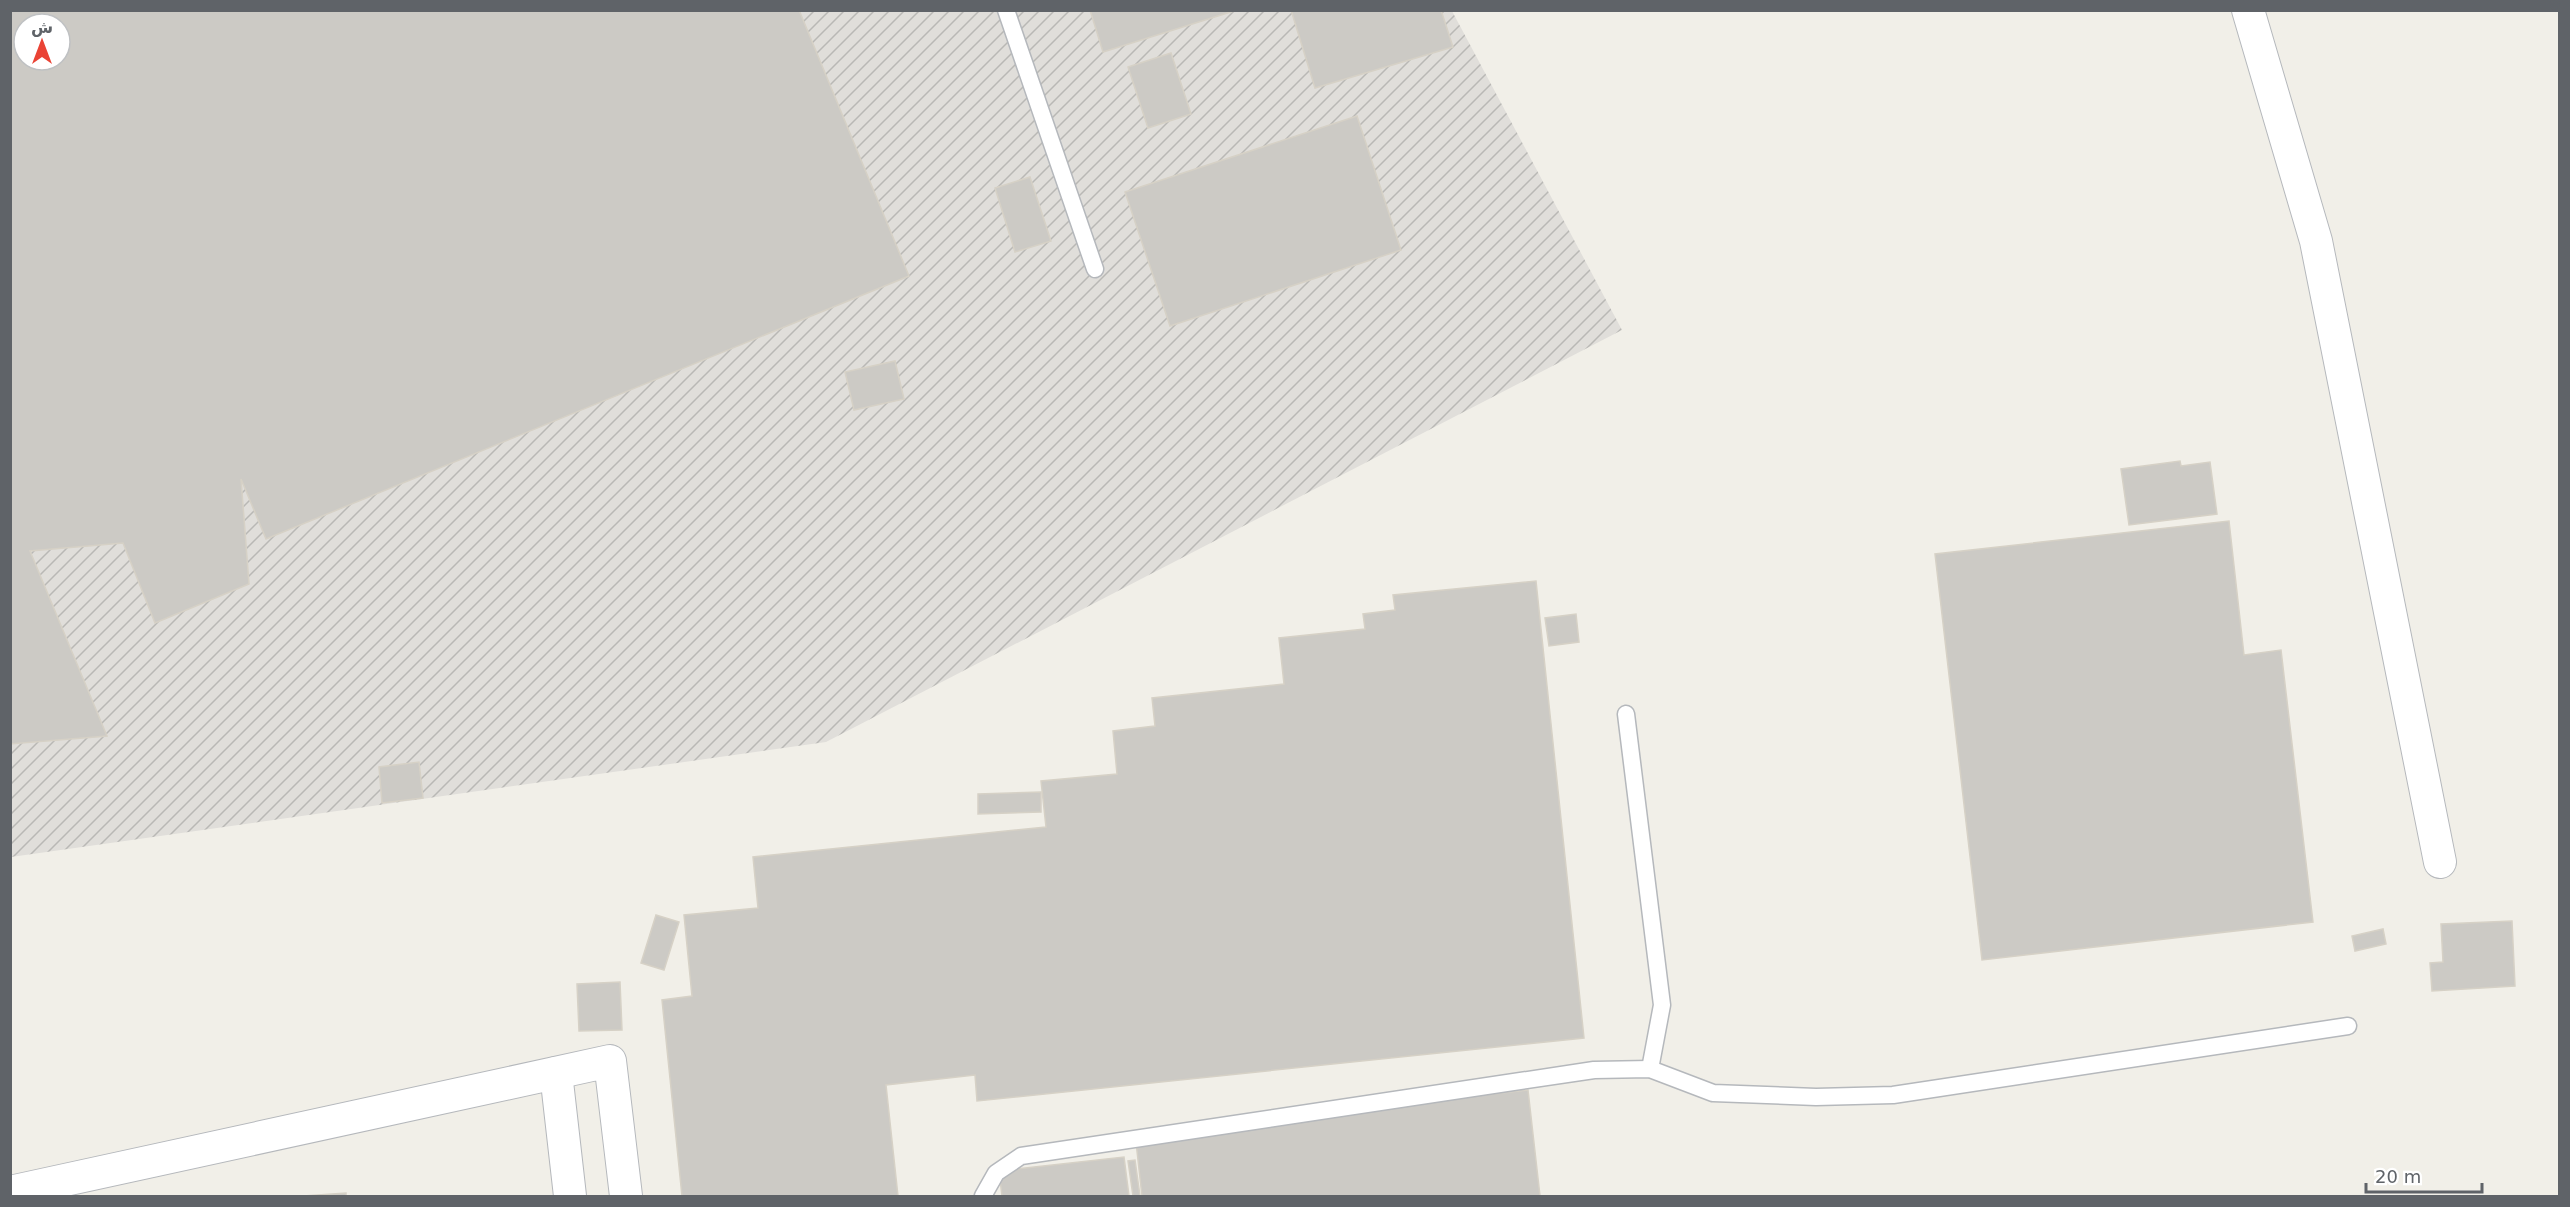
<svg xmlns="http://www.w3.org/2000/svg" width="2570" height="1207" font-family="'DejaVu Sans','Noto Naskh Arabic',sans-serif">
	<defs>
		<pattern id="industrial-furrows" width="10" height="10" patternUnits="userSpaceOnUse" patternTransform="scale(1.5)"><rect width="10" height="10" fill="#e0deda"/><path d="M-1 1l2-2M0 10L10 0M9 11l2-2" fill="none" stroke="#b9b8b5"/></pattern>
	</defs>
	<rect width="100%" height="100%" fill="#f1efe8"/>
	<path fill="url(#industrial-furrows)" fill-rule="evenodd" d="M10,11h1442l170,319 -796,412 -815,115zM24,24h36v36h-36z"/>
	<g fill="#cccac5" stroke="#d6d1c6" stroke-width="1.5" fill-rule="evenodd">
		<path d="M10,10h789l110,266 -643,263 -25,-60 8,105 -94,39 -32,-80 -93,8 77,185 -97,8zM24,24h36v36h-36z"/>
		<polygon points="1090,10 1237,10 1103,52"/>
		<polygon points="1291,10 1441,10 1453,47 1315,88"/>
		<polygon points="1171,53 1191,114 1148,128 1128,67"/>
		<polygon points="1357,116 1401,250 1170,326 1125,192"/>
		<polygon points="1030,177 1051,241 1015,252 995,188"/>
		<polygon points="895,361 904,399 854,410 845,372"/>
		<polygon points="2180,461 2181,466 2210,462 2217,514 2129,525 2121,469"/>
		<polygon points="2229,521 2244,655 2281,650 2313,922 1982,960 1935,554"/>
		<polygon points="1536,581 1584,1038 977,1101 975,1075 886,1085 898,1196 682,1196 662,1000 692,996 684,915 758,908 753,857 1046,827 1041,781 1117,774 1113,731 1155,726 1152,698 1284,684 1279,638 1365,629 1363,614 1395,610 1393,595"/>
		<polygon points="1576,614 1579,642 1549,646 1545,618"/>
		<polygon points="419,762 423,798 382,803 379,767"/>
		<polygon points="1041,792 1041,812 978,814 978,794"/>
		<polygon points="656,915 679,922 664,970 641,963"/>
		<polygon points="2512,921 2515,986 2432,991 2430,963 2443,962 2441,924"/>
		<polygon points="2383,929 2386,944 2355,951 2352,936"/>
		<polygon points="620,982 622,1030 579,1031 577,984"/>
		<polygon points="1528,1090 1540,1196 1142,1196 1135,1133"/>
		<polygon points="1124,1157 1129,1196 1002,1196 999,1171"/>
		<polygon points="1135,1160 1140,1196 1133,1196 1128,1161"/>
		<polygon points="346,1193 346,1196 303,1196"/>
	</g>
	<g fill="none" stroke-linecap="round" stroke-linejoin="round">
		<defs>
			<g id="service">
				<polyline points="1006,10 1095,269"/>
				<polyline points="1626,714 1662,1005 1650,1069"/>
				<polyline points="983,1196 996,1173 1021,1156 1594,1070 1650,1069 1713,1093 1816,1097 1893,1095 2348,1026"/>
			</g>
			<g id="minor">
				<polyline points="2248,10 2316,241 2440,862"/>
				<polyline points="556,1073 570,1196"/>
				<polyline points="10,1192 610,1061 626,1196"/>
			</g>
		</defs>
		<use href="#service" stroke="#b5b8bc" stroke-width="19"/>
		<use href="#minor" stroke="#b5b8bc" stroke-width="34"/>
		<use href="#service" stroke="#fff" stroke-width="16"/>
		<use href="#minor" stroke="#fff" stroke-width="32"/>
	</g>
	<rect width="2570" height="1207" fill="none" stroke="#5f6368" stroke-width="24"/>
	<g transform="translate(42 42)"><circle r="28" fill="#ffffff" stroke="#bfc1c3" stroke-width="1.5"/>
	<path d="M0-4.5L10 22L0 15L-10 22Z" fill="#ea4335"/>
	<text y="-9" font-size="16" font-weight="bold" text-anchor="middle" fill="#5f6368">ش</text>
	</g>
	<path d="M2366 1183v9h116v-9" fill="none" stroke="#5f6368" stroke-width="3"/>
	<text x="2375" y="1183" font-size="18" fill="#5f6368" stroke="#ffffff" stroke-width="4.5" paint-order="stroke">20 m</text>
</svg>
